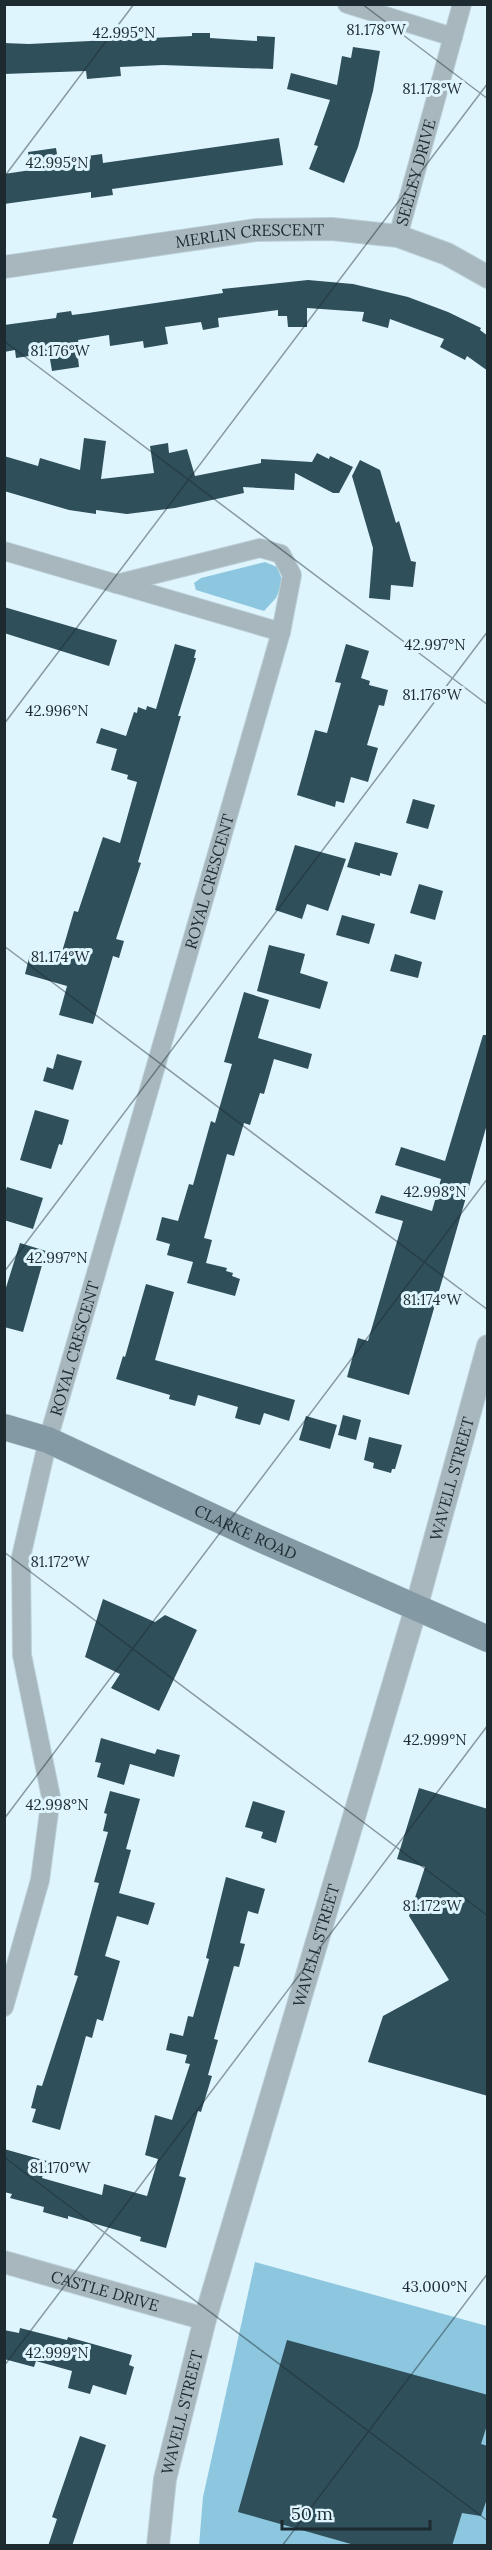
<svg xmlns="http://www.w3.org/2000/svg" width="492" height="2550" font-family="Lora,serif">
	<rect width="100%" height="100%" fill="#dff5fe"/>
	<g fill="#8cc7df">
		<polygon points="265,562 277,567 283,582 276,598 264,611 196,590 194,583 201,578"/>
		<polygon points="255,2262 487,2326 487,2545 199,2546 203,2497"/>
	</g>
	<g fill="#2f4f5b">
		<polygon points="192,33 210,33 210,38 257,41 257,36 275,37 273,69 163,65 120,67 121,76 87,79 86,71 4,74 4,43 29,44 192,36"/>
		<polygon points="353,47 380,51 373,91 358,147 344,183 309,169 318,146 314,145 330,100 287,89 291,73 337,85 342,56 351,58"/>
		<polygon points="279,138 283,165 112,189 113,195 91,198 91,192 4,204 4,174 31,170 28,152 56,148 58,160 102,154 103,163"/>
		<polygon points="308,280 353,284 408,297 448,312 481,328 480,330 488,336 488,371 467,356 465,360 440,347 444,339 390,319 388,328 362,321 364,312 307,308 307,327 288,327 287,316 278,316 278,310 218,318 219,327 203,330 201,322 165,327 168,344 144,348 143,341 110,346 109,335 78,340 81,357 78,358 79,367 52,371 49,353 16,358 15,350 4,352 4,325 56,318 57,313 71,311 72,315 88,313 223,293 222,289"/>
		<polygon points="84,438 106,441 101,479 154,473 150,446 168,443 169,453 187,449 195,476 261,463 261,459 312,462 317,453 329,459 330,456 353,467 339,493 333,493 295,473 294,490 243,487 244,493 175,508 127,514 96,510 96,514 69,510 4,491 4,456 38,466 40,458 80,470"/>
		<polygon points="360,460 380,470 396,523 399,521 411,561 416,562 413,587 391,585 390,600 369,598 373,548 352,476"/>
		<polygon points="4,607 117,640 109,666 4,633"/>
		<polygon points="175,644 196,650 194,658 196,658 178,716 181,716 138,862 141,863 116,939 124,941 119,958 113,956 93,1024 59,1015 67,986 25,974 30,954 59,962 74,911 78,912 103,837 120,843 137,782 127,779 128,775 111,770 117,749 96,743 101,728 126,736 134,712 137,713 138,707 146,710 147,706 156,709"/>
		<polygon points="346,644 369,651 361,678 370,681 369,685 388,690 384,706 379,705 367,745 378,748 368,782 351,777 344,803 336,801 335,807 297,795 315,730 327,733 341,683 335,682"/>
		<polygon points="413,799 435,805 428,829 406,823"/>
		<polygon points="355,842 398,853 391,876 380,873 380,876 347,867"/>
		<polygon points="295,845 346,859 328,911 307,904 302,919 275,910"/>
		<polygon points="419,884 443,891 435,920 410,913"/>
		<polygon points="342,915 375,924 369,944 336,935"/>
		<polygon points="269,945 305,954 300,973 328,982 320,1009 257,991"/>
		<polygon points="395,954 422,962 418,978 390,971"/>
		<polygon points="244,992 269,1000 258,1038 312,1054 308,1069 274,1059 264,1094 260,1093 250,1125 244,1123 234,1156 227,1154 204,1238 212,1240 206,1263 227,1268 226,1271 233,1273 232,1276 240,1279 235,1296 187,1283 193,1262 167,1255 170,1244 156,1240 162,1217 178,1221 189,1184 193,1185 211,1121 215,1123 232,1064 224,1062"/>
		<polygon points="483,1035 488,1035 488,1121 409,1395 347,1377 358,1338 368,1341 403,1221 375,1213 381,1195 432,1211 441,1179 395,1165 401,1147 445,1161"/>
		<polygon points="57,1054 82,1061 73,1090 43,1081 47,1067 53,1069"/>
		<polygon points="35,1110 69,1120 62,1145 59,1144 51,1169 20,1160"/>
		<polygon points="7,1187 43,1198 33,1229 4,1220 4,1196"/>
		<polygon points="20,1243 46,1251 23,1332 4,1327 4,1294"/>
		<polygon points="146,1284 174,1292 155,1360 295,1400 289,1421 264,1413 260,1425 235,1418 238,1407 198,1395 195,1406 169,1399 170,1395 116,1379 123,1356 125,1357"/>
		<polygon points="343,1415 361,1420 356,1440 338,1435"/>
		<polygon points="306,1416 337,1425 330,1449 299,1440"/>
		<polygon points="369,1437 402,1445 395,1469 392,1469 391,1473 373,1468 374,1463 364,1460"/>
		<polygon points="103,1599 155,1622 165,1615 197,1630 159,1711 111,1688 120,1674 85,1657"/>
		<polygon points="101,1738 155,1754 157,1749 180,1755 174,1777 130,1764 124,1785 97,1777 101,1763 95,1762"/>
		<polygon points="419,1788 488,1809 488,2096 368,2062 383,2016 449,1980 409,1916 425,1867 397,1859"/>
		<polygon points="110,1791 140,1799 126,1849 131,1850 119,1893 155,1903 148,1925 117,1916 105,1956 120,1961 103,2021 97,2019 92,2038 86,2036 60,2130 32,2122 36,2109 31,2108 37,2085 42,2086 78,1976 74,1975 99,1883 94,1882 108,1832 103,1831 107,1814 104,1813"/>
		<polygon points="253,1801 285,1811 276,1843 261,1838 263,1832 245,1827"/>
		<polygon points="226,1877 265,1889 258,1914 248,1911 240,1943 245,1944 239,1967 234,1966 214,2039 218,2040 208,2075 212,2076 201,2112 198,2111 179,2176 186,2178 166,2248 140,2241 141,2237 68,2216 68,2219 43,2212 44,2207 10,2198 12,2194 4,2192 4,2149 47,2161 42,2178 102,2195 104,2184 147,2196 158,2159 145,2155 155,2115 172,2120 190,2064 185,2063 187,2055 166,2050 170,2033 183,2036 188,2016 193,2017 209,1959 206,1958"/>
		<polygon points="20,2328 67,2340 68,2337 132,2355 129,2365 134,2367 126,2395 93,2385 90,2394 68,2388 72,2371 36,2361 34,2367 4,2359 4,2330 19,2333"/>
		<polygon points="287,2340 488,2395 488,2422 481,2444 488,2446 488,2496 481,2516 462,2513 452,2546 358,2546 238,2512"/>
		<polygon points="80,2436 106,2445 72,2546 48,2546 57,2519 52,2517"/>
	</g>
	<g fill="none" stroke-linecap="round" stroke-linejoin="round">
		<defs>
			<g id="minor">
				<polyline points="347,4 453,37"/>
				<path id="s1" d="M398,236l64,-232"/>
				<polyline points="4,551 281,632"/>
				<path id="s2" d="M4,2007l36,-127 11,-83 -29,-142 -1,-98 27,-117 233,-808 11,-57 -11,-21 -21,-6 -144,36"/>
			</g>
			<g id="tertiary">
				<path id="s3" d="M4,267l252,-37 76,-1 66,7 49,18 41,23"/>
				<path id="s4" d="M4,2262l201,57"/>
				<path id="s5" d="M158,2546l7,-67 40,-160 211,-711 72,-262"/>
			</g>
			<g id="secondary">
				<path id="s6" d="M4,1427l44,13 210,98 230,101"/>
			</g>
		</defs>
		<use href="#minor" stroke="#bcd1d9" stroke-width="20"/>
		<use href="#tertiary" stroke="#bcd1d9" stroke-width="24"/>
		<use href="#secondary" stroke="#bcd1d9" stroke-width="27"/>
		<use href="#minor" stroke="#a7b7bd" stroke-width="18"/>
		<use href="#tertiary" stroke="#a7b7bd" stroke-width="22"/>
		<use href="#secondary" stroke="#839aa4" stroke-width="26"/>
	</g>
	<path fill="none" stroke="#1d2b31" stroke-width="1.5" stroke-opacity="0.45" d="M362,4l126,95M4,177l130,-173M4,341l484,364M4,724l484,-641M4,946l484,364M4,1272l484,-641M4,1552l484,364M4,1819l484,-641M4,2157l484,364M4,2366l484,-641M282,2546l206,-273"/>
	<g text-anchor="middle" stroke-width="6" stroke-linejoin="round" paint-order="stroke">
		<g font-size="16" fill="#1d2b31" stroke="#dff5fe">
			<text dy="6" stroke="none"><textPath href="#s1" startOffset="66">SEELEY DRIVE</textPath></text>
			<text dy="6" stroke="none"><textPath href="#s3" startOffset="248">MERLIN CRESCENT</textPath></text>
			<text dy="6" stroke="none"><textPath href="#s2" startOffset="1160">ROYAL CRESCENT</textPath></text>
			<text dy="6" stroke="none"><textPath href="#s2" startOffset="674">ROYAL CRESCENT</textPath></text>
			<text dy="6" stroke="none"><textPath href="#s5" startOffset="1108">WAVELL STREET</textPath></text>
			<text dy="6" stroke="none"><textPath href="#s6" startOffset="264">CLARKE ROAD</textPath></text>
			<text dy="6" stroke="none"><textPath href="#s5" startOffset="622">WAVELL STREET</textPath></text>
			<text dy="6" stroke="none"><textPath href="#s4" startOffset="105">CASTLE DRIVE</textPath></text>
			<text dy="6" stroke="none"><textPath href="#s5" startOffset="136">WAVELL STREET</textPath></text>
		</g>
	</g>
	<g font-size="15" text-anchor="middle" fill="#1d2b31" stroke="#dff5fe" stroke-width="6" stroke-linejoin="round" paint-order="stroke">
		<text x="376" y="35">81.178°W</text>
		<text x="124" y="38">42.995°N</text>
		<text x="432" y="94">81.178°W</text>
		<text x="57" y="168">42.995°N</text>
		<text x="60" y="356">81.176°W</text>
		<text x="435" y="650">42.997°N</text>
		<text x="432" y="700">81.176°W</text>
		<text x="57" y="716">42.996°N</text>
		<text x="60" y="962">81.174°W</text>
		<text x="435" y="1197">42.998°N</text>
		<text x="57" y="1263">42.997°N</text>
		<text x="432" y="1305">81.174°W</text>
		<text x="60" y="1567">81.172°W</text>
		<text x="435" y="1745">42.999°N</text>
		<text x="57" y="1810">42.998°N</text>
		<text x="432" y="1911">81.172°W</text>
		<text x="60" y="2173">81.170°W</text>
		<text x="435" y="2292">43.000°N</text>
		<text x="57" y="2358">42.999°N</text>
	</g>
	<rect width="492" height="2550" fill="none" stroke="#1d2b31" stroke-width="12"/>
	<path d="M282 2520v9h148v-9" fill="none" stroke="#1d2b31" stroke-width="3"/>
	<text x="291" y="2520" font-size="18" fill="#1d2b31" stroke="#dff5fe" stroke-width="4.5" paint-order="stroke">50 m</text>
</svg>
